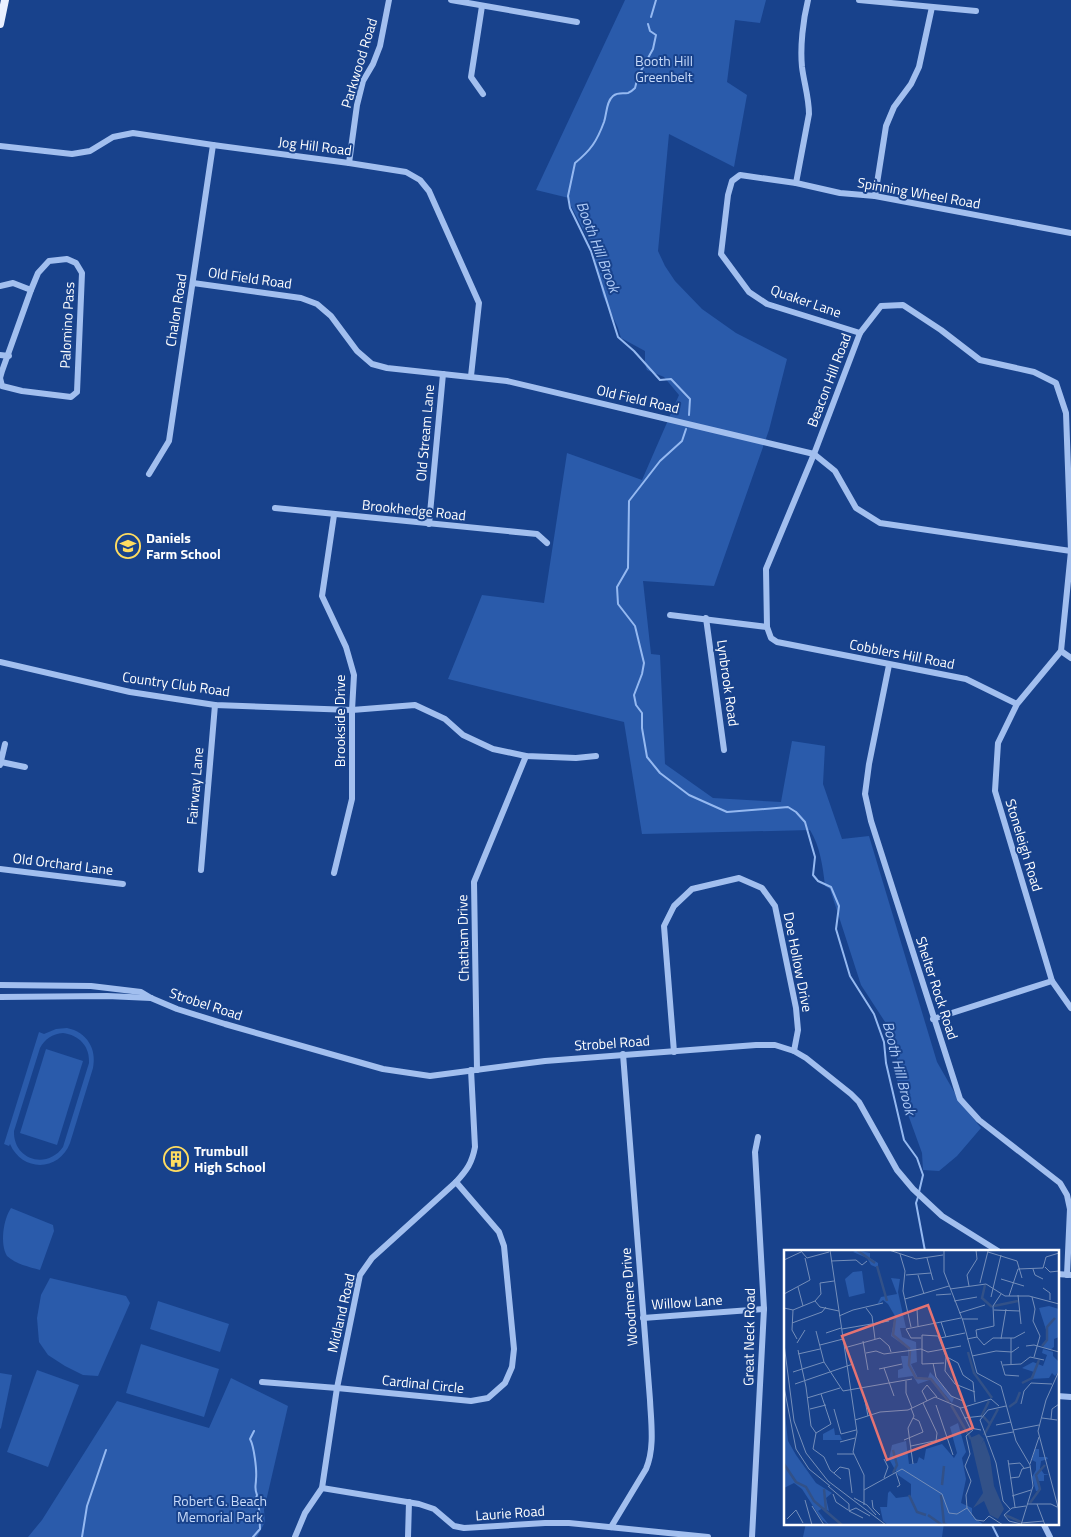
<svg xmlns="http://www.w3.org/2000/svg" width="1071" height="1537" font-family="'Titillium Web',sans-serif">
	<rect width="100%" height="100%" fill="#18428c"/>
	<g fill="#2a5bab" fill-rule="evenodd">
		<path d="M625,0h141l-6,23 -25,-3 -8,62 20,13 -13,72 -65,-33 -11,117 7,15 10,15 27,28 34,24 51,26 -18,71 -55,156 -71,-5 8,73 9,1 5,109 48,34 68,4 11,-61 33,5 -2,38 19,55 27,-3 68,226 23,40 21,26 -24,28 -18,15 -16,-1 -1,-17 -25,-69v-28l-1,-10 -7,-18 -28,-43 -31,-96 -5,-3c-2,-19 -5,-40 -15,-56l-168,4 -18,-112 -176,-43 34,-84 62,8 23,-150 75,27 37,-85 -15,-18 -17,-7 -2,-6v-13l-24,-13 -3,-10 -15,-32 -11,-49 -21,-41 -2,-8 -33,-8z"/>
		<path d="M67,1028c20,4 30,21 26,40l-23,75c-11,29 -48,29 -60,1l-1,2 -5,-2 35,-112 5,2 12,-5zM63,1033c16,2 27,13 26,30l-26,84c-16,23 -50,13 -49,-16l26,-83c5,-9 12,-14 23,-15z"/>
		<polygon points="46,1049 83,1061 57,1145 20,1133"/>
		<path d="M11,1208l42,17 1,6 -14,39c-11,-3 -24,-6 -33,-14 -7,-12 -4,-36 4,-48z"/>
		<polygon points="50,1278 126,1296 130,1303 98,1376 83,1375 65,1366 48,1355 39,1342 37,1318 41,1295"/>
		<polygon points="158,1301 229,1324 220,1352 150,1329"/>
		<polygon points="141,1344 219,1369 204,1417 126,1393"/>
		<polygon points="37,1370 79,1385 48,1467 7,1452"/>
		<polygon points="0,1373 12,1375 1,1428 0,1429"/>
		<polygon points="231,1378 288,1406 264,1510 265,1522 257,1537 28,1537 42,1520 117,1401 209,1428"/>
		<polygon points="806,1523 944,1523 942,1537 803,1537"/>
	</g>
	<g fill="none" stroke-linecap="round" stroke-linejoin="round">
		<g stroke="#95b9f1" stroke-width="2">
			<polyline points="651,17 656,0"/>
			<path d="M648,24l2,7 6,4 -3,14 -15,27 -3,12c-2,2 -4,4 -7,5 -5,1 -10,-1 -15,3 -7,6 -6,17 -9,26 -7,19 -13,28 -29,41l-7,33 2,12 21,43 27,86 16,14 26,29 11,-1 19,20 -1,16"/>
			<polyline points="686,429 682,441 660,461 629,501 628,568 617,587 618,604 635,626 644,663 642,674 634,695 636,705 642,713 642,728 647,757 660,773 689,795 727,812 788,807 796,812 805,822 815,857 813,875 818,881 831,887 839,906 836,929 850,976 874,1014 884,1042 886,1063 904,1140 917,1158 923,1175 919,1192"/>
			<polyline points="918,1197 916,1203 925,1251"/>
			<polyline points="991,1523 998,1537"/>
			<polyline points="82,1537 87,1506 106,1450"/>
			<path d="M253,1537l7,-8 -1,-21 -4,-7 2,-6c-3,-7 -1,-9 -1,-16 1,-9 -2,-33 -6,-40l4,-8"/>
		</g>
		<g stroke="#a2bfef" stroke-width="6">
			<polyline points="451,0 577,22"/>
			<polyline points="859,0 976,11"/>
			<polyline points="482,6 471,77 483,94"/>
			<polyline points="0,146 72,154 90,151 113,137 133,133 213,145 349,163 406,172 420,180 429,191 479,303 471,376"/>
			<polyline points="349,163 357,105 363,81 373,64 380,46 389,0"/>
			<path d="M796,183l13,-69c0,-16 -5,-31 -7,-47 -2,-20 1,-47 6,-67"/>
			<polyline points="875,196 886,126 894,107 911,84 919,67 932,7"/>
			<polygon points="67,259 76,263 82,273 77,392 71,397 22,391 2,386 0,378 2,371 31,290 38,273 49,261"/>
			<polyline points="193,283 301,298 317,304 331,316 357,351 372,364 387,368 507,381 814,454 835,471 856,508 880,523 1071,551"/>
			<polyline points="0,286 13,283 31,290"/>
			<polyline points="860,333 767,304 749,292 721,254 728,195 732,181 740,175 796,183 840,193 875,196 1071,233"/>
			<polyline points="0,355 9,356"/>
			<polyline points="149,474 169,441 213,145"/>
			<polyline points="275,508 537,534 547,543"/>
			<polyline points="429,524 443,374"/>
			<polyline points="670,615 767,627"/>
			<polyline points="706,618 724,750"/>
			<polyline points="1061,651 1071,658"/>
			<polyline points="0,662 130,692 215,705 352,710 415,705 445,719 463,735 493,749 526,756 576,758 596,756"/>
			<polyline points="889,665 869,764 865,794 871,821 960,1099 979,1120 1060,1183 1067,1195 1070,1209 1067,1275"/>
			<polyline points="1017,704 966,679 777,642 771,638 767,627 766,569 814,454 860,333 881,306 903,305 941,330 980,360 1034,372 1056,383 1066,413 1071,551 1061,651 1017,704 998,743 995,791 1052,981 1071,1008"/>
			<polyline points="1,762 25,767"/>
			<polyline points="0,765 5,744"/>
			<polyline points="0,869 123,884"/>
			<polyline points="201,870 215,705"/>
			<polyline points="334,873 352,799 352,710 354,675 346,647 322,596 334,515"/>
			<polyline points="0,985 91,986 141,992 151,998 177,1009 225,1024 383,1069 430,1076 545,1061 756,1045 775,1045 794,1051 806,1058 851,1094 859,1102 897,1170 913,1189 942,1216 998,1251"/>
			<polyline points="0,997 107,996 151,998"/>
			<polyline points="933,1019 1052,981"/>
			<polyline points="674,1052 664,926 674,906 692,889 739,878 762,888 775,906 796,1008 798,1030 794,1051"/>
			<polyline points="477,1070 474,882 526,756"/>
			<polyline points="1057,1274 1071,1275"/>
			<polyline points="643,1318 764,1309"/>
			<polyline points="262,1382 337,1388 471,1401 488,1398 505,1383 512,1367 514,1349 504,1246 499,1232 456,1182"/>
			<polyline points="1057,1396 1071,1397"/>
			<polyline points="322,1488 419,1504 434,1509 454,1526 464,1528 545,1523 569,1523 708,1537"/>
			<polyline points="1043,1523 1050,1537"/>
			<path d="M611,1527l35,-58c9,-21 5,-47 4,-69l-27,-346"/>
			<path d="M295,1537l10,-24 17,-25 15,-100 23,-113 12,-17 84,-76c11,-12 16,-19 19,-35l-4,-77"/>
			<polyline points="408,1537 409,1502"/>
			<polyline points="752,1537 764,1309 755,1152 758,1137"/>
		</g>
		<polyline stroke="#eaf0ff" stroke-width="8" points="0,24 5,0"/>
	</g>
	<defs>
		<symbol id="school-ring" viewBox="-11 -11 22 22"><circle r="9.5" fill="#18428c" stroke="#ffdc60" stroke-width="1.5"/><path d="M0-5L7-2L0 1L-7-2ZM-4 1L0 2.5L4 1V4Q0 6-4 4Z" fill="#ffdc60"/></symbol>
		<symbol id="building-ring" viewBox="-11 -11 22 22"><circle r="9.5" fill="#18428c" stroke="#ffdc60" stroke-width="1.5"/><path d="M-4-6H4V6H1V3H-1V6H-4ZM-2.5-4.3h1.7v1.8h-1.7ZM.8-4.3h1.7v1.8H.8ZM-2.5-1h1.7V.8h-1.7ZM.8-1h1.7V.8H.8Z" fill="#ffdc60"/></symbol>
	</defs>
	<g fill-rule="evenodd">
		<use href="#school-ring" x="114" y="532" width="28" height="28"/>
		<use href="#building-ring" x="162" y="1145" width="28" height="28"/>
	</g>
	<g text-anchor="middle" stroke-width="4" stroke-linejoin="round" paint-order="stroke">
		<g font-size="14" fill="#c8dbfa" stroke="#18428c">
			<text x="664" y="66">Booth Hill<tspan x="664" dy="16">Greenbelt</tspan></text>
			<text x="220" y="1506">Robert G. Beach<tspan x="220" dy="16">Memorial Park</tspan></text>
		</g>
		<g font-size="14" fill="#fff" stroke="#18428c">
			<text transform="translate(359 63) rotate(-73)" y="5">Parkwood Road</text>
			<text transform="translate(315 146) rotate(7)" y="5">Jog Hill Road</text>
			<text transform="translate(919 193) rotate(10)" y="5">Spinning Wheel Road</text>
			<text transform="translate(250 278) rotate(8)" y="5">Old Field Road</text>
			<text transform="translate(806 301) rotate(19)" y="5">Quaker Lane</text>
			<text transform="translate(176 310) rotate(-81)" y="5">Chalon Road</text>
			<text transform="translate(67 325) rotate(-87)" y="5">Palomino Pass</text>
			<text transform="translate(829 380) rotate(-69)" y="5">Beacon Hill Road</text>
			<text transform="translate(638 399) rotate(13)" y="5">Old Field Road</text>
			<text transform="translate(425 433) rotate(-85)" y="5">Old Stream Lane</text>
			<text transform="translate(414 510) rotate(6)" y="5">Brookhedge Road</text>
			<text transform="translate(902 654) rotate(11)" y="5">Cobblers Hill Road</text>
			<text transform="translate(728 683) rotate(82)" y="5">Lynbrook Road</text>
			<text transform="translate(176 684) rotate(8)" y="5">Country Club Road</text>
			<text transform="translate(340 721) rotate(-90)" y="5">Brookside Drive</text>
			<text transform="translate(195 786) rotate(-85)" y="5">Fairway Lane</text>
			<text transform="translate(1024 845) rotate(73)" y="5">Stoneleigh Road</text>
			<text transform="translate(63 864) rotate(7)" y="5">Old Orchard Lane</text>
			<text transform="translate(463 938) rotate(-91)" y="5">Chatham Drive</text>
			<text transform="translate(798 962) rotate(79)" y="5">Doe Hollow Drive</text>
			<text transform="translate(937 988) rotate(72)" y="5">Shelter Rock Road</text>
			<text transform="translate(206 1004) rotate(18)" y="5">Strobel Road</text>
			<text transform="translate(612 1043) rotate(-4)" y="5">Strobel Road</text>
			<text transform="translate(629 1297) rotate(-94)" y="5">Woodmere Drive</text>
			<text transform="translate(687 1302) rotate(-4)" y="5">Willow Lane</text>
			<text transform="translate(341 1313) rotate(-77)" y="5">Midland Road</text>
			<text transform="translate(749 1337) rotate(-89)" y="5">Great Neck Road</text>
			<text transform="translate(423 1384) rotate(6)" y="5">Cardinal Circle</text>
			<text transform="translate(510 1513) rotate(-4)" y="5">Laurie Road</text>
		</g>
		<g font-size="14" font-weight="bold" fill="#fff" stroke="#18428c" text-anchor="start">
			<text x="146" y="543">Daniels<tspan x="146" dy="16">Farm School</tspan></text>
			<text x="194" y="1156">Trumbull<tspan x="194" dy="16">High School</tspan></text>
		</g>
		<g font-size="15" font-style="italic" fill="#aecaf6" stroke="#18428c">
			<text transform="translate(598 247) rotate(69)" y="5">Booth Hill Brook</text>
			<text transform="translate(899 1068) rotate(76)" y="5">Booth Hill Brook</text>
		</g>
	</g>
	<g transform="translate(784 1250)">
		<rect width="275" height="275" fill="#18428c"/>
		<path d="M73,0l13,3v5l8,5v5l-7,-3 -4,-7 -14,-6zM78,21l3,22 -16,4 -4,-18 8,-7zM107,28l9,1 -2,13 8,36h-6l2,9 14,5 1,20 -6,2 7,14h10l2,-6 24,26 -2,5 -20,-24 -14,5 -5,-8 -15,2v-8l5,-2 -2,-12h7v-8l-17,-12 4,-20 -7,-12 -5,-4 -6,5 4,-8 16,-3zM265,56l10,3v28l-5,2v8l-4,3 -7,-3 5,-11 -9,-28zM259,99l10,3v4l6,6v9l-4,5 -3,-3 -3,5 -19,1 4,-7 -12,-4 11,-6 10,4 4,-11 -5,-2zM0,156l4,35 8,14 20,28 16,10 -6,5 3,13 -6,-3 -5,3 11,14 -7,-5 -20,-31 -8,-6 -10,5zM174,173l8,29 -4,6 4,21 -5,24 11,5v8l12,9h-96l-5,-4 -3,-14h7l1,-14 2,-2 6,7 15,-2v-12l-13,-9 -9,-16 3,-14 14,-4 3,23 8,-1 2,-6 5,3 2,-11 16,-5 12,14 3,-5 -7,-26zM50,178l1,7h5l2,5h-19v-6zM251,199h4v8h8l1,2 -7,2 -1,7 4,6h6l-6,1v6h-5l1,10h-4l-4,-14 4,-7v-8l-4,-2z" fill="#2a5bab"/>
		<path d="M195,184l5,5 -3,6 3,-5 6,17 4,29 10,23 -6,10 -8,-4 -6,-14 -11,7 10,-15 -13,-55z" fill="#325188"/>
		<path fill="none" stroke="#325188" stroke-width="2.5" d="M73,0l18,13M93,16l10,35M201,35l-3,13 10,9M210,56l24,-5M111,69l-2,16 17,14M258,96l5,-6v-13l8,-9M126,101l-1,14 7,13 15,1 18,23M184,102l6,21 18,25M238,133l10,-5 7,-18M205,151l-7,14 8,9M167,155l20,34M225,157l7,-5 4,-10M200,185l14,-26M109,200l4,15 -4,8M0,214l12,18 10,5 8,14 28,24M158,235l2,-19M40,239l2,21M125,245l8,17 9,3M157,245l3,29 3,1M246,253l10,-14 -4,-14 9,-10M144,265l14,10M221,265l16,7"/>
		<path fill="none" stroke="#748eba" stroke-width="1" d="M16,0l7,8 22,-6M46,0l27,182 -4,20 11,23v30M105,0l27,9 27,-4M160,0v22l19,49 14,52 24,13 15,55 14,24 3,21 -12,39M204,2l29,9 5,17M116,4l5,17 -2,20 8,36M143,8l6,22M0,10l17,-8M47,11l25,-1 6,5 5,-4M261,17l5,5 9,-1M249,19l2,6 8,4M122,25l25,-2M134,25l6,19M217,29l23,7M196,33l8,-32M185,36l-2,-11 10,-16 -1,-9M14,37l5,19M259,38l7,5v7M166,39l36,-5 19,12h24l30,8M0,44l26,-14 -5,-22M152,45l15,-1M234,45l3,29M225,46l9,-27 25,-1 3,-11 13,-4M207,47l10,-42M248,47l3,12 -2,12 7,15 -6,21M121,49l44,-13M31,51l5,6 19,4M170,51l23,-4M0,58l9,2 22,-9 6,-7 -1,-11 14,-2M82,58l6,8 3,23M133,59l1,17M9,60l-1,20 5,9M210,60l26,1M175,63l26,-8M55,66l14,-6 30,-7M178,69h16M157,72l5,15M8,73l30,-11 4,-5M58,79l47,-8M32,81l8,31 19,29 69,-12M42,83l15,-5M193,87l7,8 9,-7h21l11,-6M137,88h-10l-5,-9 55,-11M156,88l25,-5M183,89l10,-2 -1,-7 18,-4 -1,-20 8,-12M217,89l5,-30M79,91l5,29M13,93l8,-13M0,94l10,77 12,32 22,28 58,44M36,95l23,-6M242,96l8,-1 25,7M60,98l36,-10 9,8 2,6M14,100l8,37 5,39 5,7 15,-9 -10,-30M82,103l10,-2 8,3 37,-5 7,3 33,-6M14,104l22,-5M188,106l24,-5 16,1 7,-5M163,107l11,6 5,12 10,7 2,20M217,111l4,14 14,1M149,113l3,14 15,19 12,5 2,6M160,113l-22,1v-29l16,1 8,21 -1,14 10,13 20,8M227,114v-26M219,115l18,-1 9,-7 14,3M100,118l10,28M95,119l23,-5M275,121l-13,29 -8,31 21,80M9,122l31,-10M122,131v12l6,15M11,134l58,-20M0,137l12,62 13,20 21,17M80,146l4,20M23,148l33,-10M143,151l-5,-10 5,-6 10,12M139,153l14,30 -1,8M237,154l3,-13 7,-8 21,1M152,155l17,50M222,156l-18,4 -8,10 16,43 7,38 7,8M127,158l3,8 -6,12 5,36M176,158l10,20 11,2M26,159l16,-4M50,159l7,25 15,-4M180,168l18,-2M258,168l15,2M267,169l1,-10 7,-5M71,170l25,-8 28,-2 27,-13 26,11 30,-9 8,7M212,175l15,-3M189,180l-7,6 4,18 -5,12 6,15 -5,14 1,13 9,12 8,1M229,180l26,-5M32,183l-3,16 11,8 6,13 11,9M202,187l27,-5M120,190l19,-8 -4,-11 -6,-3M56,192l15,-4M127,196l37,-8M53,204h17M100,209l4,8 -4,11M224,210l7,47M225,214l11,-1 4,5M246,214l9,-27M65,219l3,24M50,223l6,-6 9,2M112,223l4,12 -3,2M226,228l9,-1 3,-8 8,-2M44,236l21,18v7l7,-3 14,8M80,240l38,-21 40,25 7,19 8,1 10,-6M49,244l3,8 12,8M228,246l19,-6M70,248l13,7 9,10M21,250l7,25M88,250l1,8 7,7M243,254h24l6,3M253,254l8,21M28,256l12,19M65,261l14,7M3,269l9,-9 7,13M200,271l5,-5 14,9M237,273l23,-2M237,274l-12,-3 -5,-6 8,-7 14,-2"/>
		<path fill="#e47373" fill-opacity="0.15" stroke="#e47373" stroke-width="2.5" d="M144,55l45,123 -86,32 -45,-124z"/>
		<rect width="275" height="275" fill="none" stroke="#fff" stroke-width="2.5"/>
	</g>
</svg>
